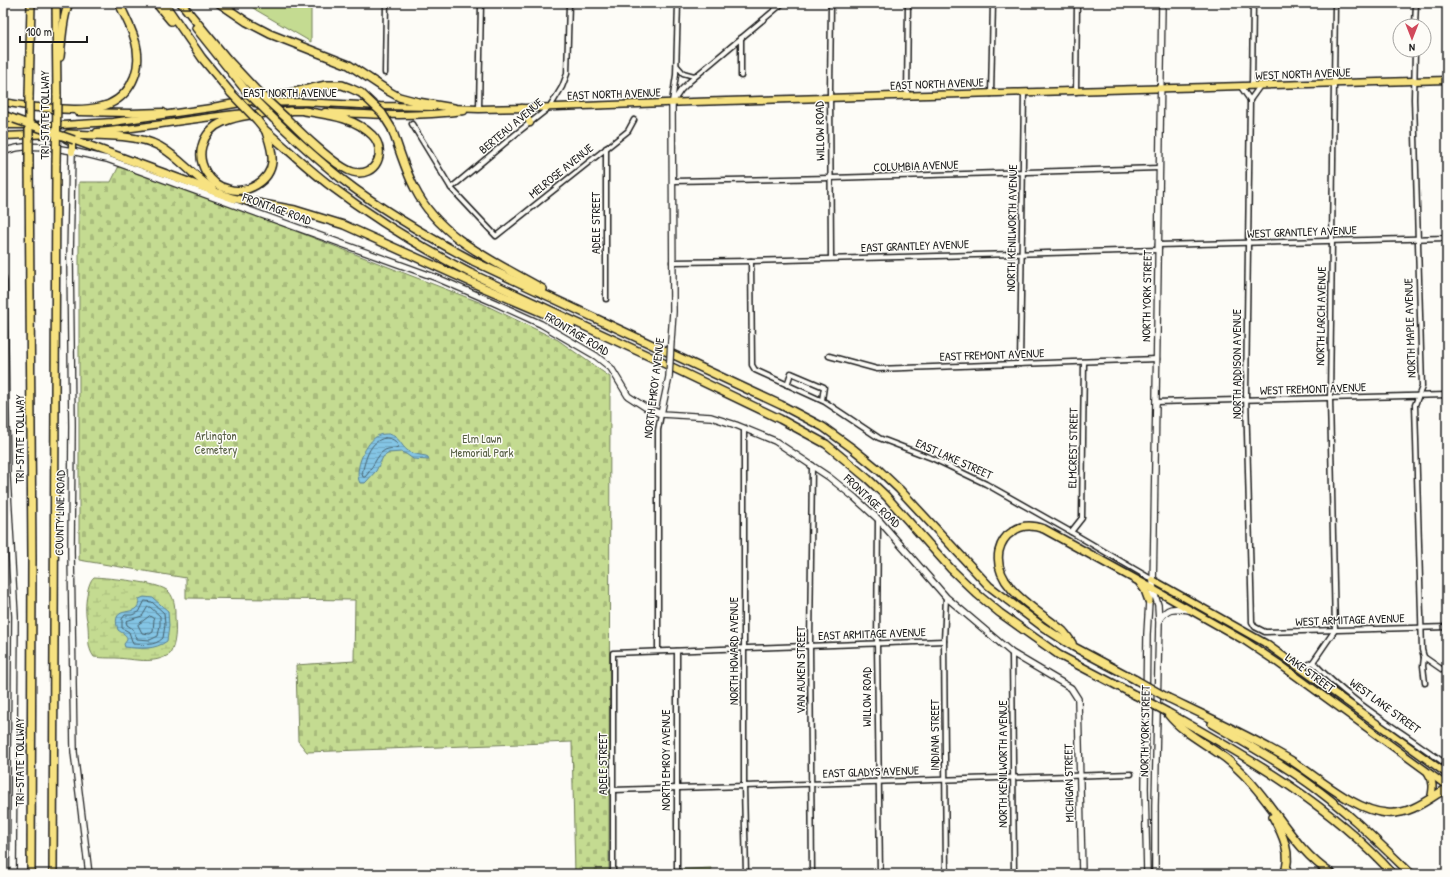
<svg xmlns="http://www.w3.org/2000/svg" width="1450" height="877" font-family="'Patrick Hand',sans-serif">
	<defs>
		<pattern id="wetland-marsh" width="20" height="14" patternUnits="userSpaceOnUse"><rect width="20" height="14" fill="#c4db91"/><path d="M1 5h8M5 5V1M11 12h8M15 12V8" fill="none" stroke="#a8bb7c"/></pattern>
		<pattern id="cemetery-stones" width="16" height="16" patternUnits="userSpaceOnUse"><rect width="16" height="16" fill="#c4db91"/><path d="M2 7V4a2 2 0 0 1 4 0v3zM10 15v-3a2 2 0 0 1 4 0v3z" fill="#a8bb7c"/></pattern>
		<pattern id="water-rules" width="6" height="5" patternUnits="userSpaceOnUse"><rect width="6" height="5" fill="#84c5e5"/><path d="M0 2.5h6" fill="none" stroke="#71a9c4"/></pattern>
	</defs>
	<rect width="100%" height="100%" fill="#fdfcf7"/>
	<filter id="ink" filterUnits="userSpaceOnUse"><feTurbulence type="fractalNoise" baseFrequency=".025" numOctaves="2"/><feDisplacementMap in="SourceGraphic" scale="8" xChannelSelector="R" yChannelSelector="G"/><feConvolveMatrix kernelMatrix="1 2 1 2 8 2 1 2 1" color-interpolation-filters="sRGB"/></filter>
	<g filter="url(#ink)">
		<path fill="url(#wetland-marsh)" stroke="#707c56" d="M94,577c14,1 67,5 75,15 6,7 6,16 6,26 1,12 1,25 -5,36 -17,11 -35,5 -54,4 -8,0 -15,0 -22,-1 -7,-9 -5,-20 -6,-31 0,-4 -2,-8 -2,-12 -1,-8 1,-32 8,-37z"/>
		<polygon fill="url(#cemetery-stones)" stroke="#707c56" points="119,166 231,206 479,302 558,340 610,377 609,874 575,874 572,742 307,752 298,741 296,665 354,661 355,600 186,598 186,578 79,560 79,182 111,182"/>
		<g fill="#c4db91" stroke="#707c56">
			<polygon points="247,3 311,3 311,42 256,10"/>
			<polygon points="711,868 711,874 611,874 611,873"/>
		</g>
		<g fill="url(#water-rules)" stroke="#5a8195">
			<path d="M389,434c11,3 11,11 19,17 5,3 12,4 18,5l2,1 1,3 -16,-1 -7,-5 -5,-2 -12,1 -6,4 -7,14 -10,11 -1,1h-5c-7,-13 6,-42 19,-48 3,-1 7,-1 10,-1z"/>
			<path d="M144,597l9,1 15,13 1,15 -2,15c-12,9 -27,8 -42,6l-1,-3 3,-4c0,-6 -4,-6 -9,-10 -9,-29 22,-9 21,-31z"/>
		</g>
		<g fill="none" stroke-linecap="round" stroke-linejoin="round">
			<g stroke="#46606c" stroke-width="1">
				<path d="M385,438c6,0 12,2 13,9 -4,2 -9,1 -13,3 -8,4 -13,20 -20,27h-2l-1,-3c3,-13 7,-33 23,-36z"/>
				<path d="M145,601l7,1 12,11 1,12 -2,13c-9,9 -20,6 -30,6l-4,-12 -7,-4v-9l3,-4h7l7,-3z"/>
				<polygon points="148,607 150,607 160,616 160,625 158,636 150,640 137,639 133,629 127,625 126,621 142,616"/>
				<polygon points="150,616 154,619 153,632 150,634 142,633 138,625"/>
			</g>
			<defs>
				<g id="street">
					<polyline points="1415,26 1416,3"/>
					<polyline points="741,38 741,76"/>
					<polyline points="1415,50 1414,99 1422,387 1415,405 1422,650 1424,657 1423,666 1425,683"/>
					<polyline points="677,66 683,73 694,76 696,75"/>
					<polyline points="385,73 386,3"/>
					<polyline points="1252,86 1253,3"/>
					<polyline points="1241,87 1250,100 1246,395 1252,622 1255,627 1265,632 1447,627"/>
					<polyline points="1076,92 1077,3"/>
					<polyline points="991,94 993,3"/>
					<polyline points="907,96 908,3"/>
					<polyline points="1250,100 1260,86"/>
					<polyline points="672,102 676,75 678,3"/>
					<polyline points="672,103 681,90 690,81 783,3"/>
					<polyline points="479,109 481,3"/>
					<polyline points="412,124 451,188 496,236 628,131 634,120"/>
					<polyline points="606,148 606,299"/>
					<polyline points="673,181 831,178 1159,168"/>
					<polyline points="451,188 517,133 550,107 562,87 567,74 569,3"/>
					<polyline points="1158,245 1447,238"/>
					<polyline points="831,258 830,90 831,3"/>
					<polyline points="751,261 752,365 755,370 825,402 879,438 934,459 986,484 1071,532 1153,580"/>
					<polyline points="672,262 751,261 1158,250"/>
					<polyline points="829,356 877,369 1157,359"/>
					<polyline points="1020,364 1024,93"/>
					<polyline points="787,385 791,373 824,387 822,400"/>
					<polyline points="1156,402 1447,395"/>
					<polyline points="744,428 744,786 746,874"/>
					<polyline points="812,465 810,646 812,874"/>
					<polyline points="878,519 877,644 880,874"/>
					<polyline points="1071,532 1082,518 1084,362"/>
					<polyline points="946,597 944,641 946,874"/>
					<polyline points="658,651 658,430 661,414"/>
					<polyline points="677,651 677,870"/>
					<polyline points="1012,653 1014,874"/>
					<polyline points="1424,657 1447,673"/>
					<path d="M1313,662c38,41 89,69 134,103"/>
					<polyline points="1301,669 1313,662 1335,630 1330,398 1335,3"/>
					<polyline points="613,790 1131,774"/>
					<polyline points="613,870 613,653 944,641"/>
				</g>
				<g id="secondary">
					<path d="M3,152c30,-13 73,0 104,7l330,119 58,25 46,21 55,32 15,12 17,28 17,11 16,7 50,3 25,8 39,16 54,36 26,21 23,21 68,78 66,56 59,35 7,11 4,175"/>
					<polyline points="72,152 70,259 72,426 71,551 74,752 89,874"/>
					<polyline points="3,277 4,282 7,476 15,616 13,874"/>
					<polyline points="671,341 673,312 672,103"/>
					<polyline points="661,414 669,377"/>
					<polyline points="1153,589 1158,605 1159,621 1155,806 1155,874"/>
					<path d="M1159,620c9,-14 15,-12 30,-10"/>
					<polyline points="1147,874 1145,788 1147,634 1149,601 1153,589 1154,529 1162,3"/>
				</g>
				<g id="primary">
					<polyline points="3,102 33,107"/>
					<polyline points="255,103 302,102 380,106 434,107"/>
					<polyline points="449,108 479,109 529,108 692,102 1447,80"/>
					<polyline points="522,108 530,123"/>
					<polyline points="285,111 308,111"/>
					<polyline points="78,112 130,113 163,112"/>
					<path d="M325,112c49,3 90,5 139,-1"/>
					<polyline points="3,125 62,125 113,122 218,107"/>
					<path d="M97,132c50,-4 100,-15 151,-19"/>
					<polyline points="3,136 55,134"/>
					<polyline points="66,139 72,142 72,152"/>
					<polyline points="1153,580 1265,643 1447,774"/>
					<polyline points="1153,589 1245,641 1278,663 1447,786"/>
					<path d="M1428,773c6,9 5,15 3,25"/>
				</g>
				<g id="highway">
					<polyline points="56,3 57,96"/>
					<polyline points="156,3 171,21"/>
					<polyline points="164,3 202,58 231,93"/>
					<polyline points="181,3 228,60 257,91"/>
					<polyline points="219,3 247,22 270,34 349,65 390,92 399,97 418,102 454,108"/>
					<polyline points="196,28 247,92"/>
					<path d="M60,57c2,-17 2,-38 9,-54"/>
					<polyline points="29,98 31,3"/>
					<polyline points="3,101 4,102"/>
					<path d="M32,107c21,1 47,5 68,0 27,-6 41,-32 37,-58 -2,-16 -12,-32 -18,-46"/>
					<polyline points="215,107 272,97 326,85 342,85 350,88 361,93"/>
					<polyline points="3,115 14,119"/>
					<path d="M286,118c13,13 51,50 67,54 23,6 35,-21 19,-37 -18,-18 -44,-20 -68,-24"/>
					<path d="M274,119c22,21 45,42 69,61 40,31 85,57 130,81l308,144 42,22 29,21 27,22 20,19 90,97 54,41 31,20 62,33"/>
					<path d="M257,120l8,10c21,18 41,37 63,54 45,34 92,63 142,89l185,86 125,60 46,25 42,35 18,17 65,73 26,25 23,19 59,42 76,40"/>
					<path d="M392,129c7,20 13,41 23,60 25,50 81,73 128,100"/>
					<path d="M266,132c3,9 7,19 6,30 -2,19 -25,33 -44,27 -18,-4 -31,-25 -26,-43 3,-11 11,-20 21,-24 19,-8 46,-9 67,-11"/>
					<path d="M68,134c25,1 70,0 91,12 20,11 34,30 53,42"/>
					<polyline points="74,140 232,198 295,210 344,225 482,287 571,325"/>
					<polyline points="29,163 32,559 31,874"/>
					<polyline points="1140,583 1145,590 1149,601"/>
					<path d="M1072,643c-3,-4 -6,-9 -9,-12 -23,-20 -71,-43 -64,-80 2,-8 6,-15 13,-19 10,-8 21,-7 32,-3l109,60"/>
					<path d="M1168,698c42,20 84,39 124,63 27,17 63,50 95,52 21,2 38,-11 55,-22l5,-1"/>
					<path d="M1167,712c81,45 164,93 226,162"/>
					<path d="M1168,714c14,18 35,28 53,41 8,5 15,12 21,18 33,32 51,76 90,101"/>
					<path d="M1212,724c33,19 66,37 96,59 37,26 70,59 103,91"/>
					<path d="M1273,817c9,16 20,38 11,57"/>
					<polyline points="53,874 56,163"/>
				</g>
			</defs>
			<use href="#street" stroke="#1c1c1c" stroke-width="7"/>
			<use href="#secondary" stroke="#1c1c1c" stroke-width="8"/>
			<use href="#primary" stroke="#1c1c1c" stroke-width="9"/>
			<use href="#highway" stroke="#1c1c1c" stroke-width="10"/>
			<use href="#street" stroke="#fdfcf7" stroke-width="4"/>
			<use href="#secondary" stroke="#fdfcf7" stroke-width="5.5"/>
			<use href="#primary" stroke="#f7e281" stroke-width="6"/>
			<use href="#highway" stroke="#f7e281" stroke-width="7"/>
			<defs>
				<polyline id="secondary-bridge" points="669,377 671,341"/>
				<g id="highway-bridge">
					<polyline points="257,91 286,118"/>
					<polyline points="247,92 274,119"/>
					<polyline points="231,93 257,120"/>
					<polyline points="361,93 382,113 392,129"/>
					<polyline points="29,98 29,163"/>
					<polyline points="14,119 74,140"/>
					<polyline points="56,163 57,96"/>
					<polyline points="1136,680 1168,698"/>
					<polyline points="1135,695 1167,712"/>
				</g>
			</defs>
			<use href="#secondary-bridge" stroke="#1c1c1c" stroke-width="8" stroke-linecap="butt"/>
			<use href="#highway-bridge" stroke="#1c1c1c" stroke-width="10" stroke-linecap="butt"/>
			<use href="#secondary-bridge" stroke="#fdfcf7" stroke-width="5.5"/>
			<use href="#highway-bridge" stroke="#f7e281" stroke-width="7"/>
		</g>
	</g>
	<g text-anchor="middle" stroke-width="3" stroke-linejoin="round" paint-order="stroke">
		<g font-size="12" fill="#1c1c1c" stroke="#fdfcf7">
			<text transform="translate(1303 74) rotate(-2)" y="4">WEST NORTH AVENUE</text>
			<text transform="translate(937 84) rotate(-2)" y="4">EAST NORTH AVENUE</text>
			<text x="290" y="97">EAST NORTH AVENUE</text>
			<text transform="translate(614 94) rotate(-2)" y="4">EAST NORTH AVENUE</text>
			<text transform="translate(45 115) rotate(-90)" y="4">TRI-STATE TOLLWAY</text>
			<text transform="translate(511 126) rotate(-40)" y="4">BERTEAU AVENUE</text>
			<text transform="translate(820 131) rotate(-91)" y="4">WILLOW ROAD</text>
			<text transform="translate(916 166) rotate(-2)" y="4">COLUMBIA AVENUE</text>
			<text transform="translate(561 171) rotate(-39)" y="4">MELROSE AVENUE</text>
			<text transform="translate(277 209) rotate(20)" y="4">FRONTAGE ROAD</text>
			<text transform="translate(596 223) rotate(-90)" y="4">ADELE STREET</text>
			<text transform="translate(1012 228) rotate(-89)" y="4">NORTH KENILWORTH AVENUE</text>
			<text transform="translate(1302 232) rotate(-2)" y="4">WEST GRANTLEY AVENUE</text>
			<text transform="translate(915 246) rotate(-2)" y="4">EAST GRANTLEY AVENUE</text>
			<text transform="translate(1147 296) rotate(-89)" y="4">NORTH YORK STREET</text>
			<text transform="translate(1321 316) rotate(-89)" y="4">NORTH LARCH AVENUE</text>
			<text transform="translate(1410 328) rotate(-92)" y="4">NORTH MAPLE AVENUE</text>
			<text transform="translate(577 334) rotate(31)" y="4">FRONTAGE ROAD</text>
			<text transform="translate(992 355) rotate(-2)" y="4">EAST FREMONT AVENUE</text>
			<text transform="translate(1237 364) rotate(-90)" y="4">NORTH ADDISON AVENUE</text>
			<text transform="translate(654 388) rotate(-83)" y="4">NORTH EMROY AVENUE</text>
			<text transform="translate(1313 389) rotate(-2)" y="4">WEST FREMONT AVENUE</text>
			<text transform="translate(20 439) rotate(-90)" y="4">TRI-STATE TOLLWAY</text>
			<text transform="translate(1073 448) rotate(-89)" y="4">ELMCREST STREET</text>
			<text transform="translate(954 459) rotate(24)" y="4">EAST LAKE STREET</text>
			<text transform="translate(872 501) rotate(43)" y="4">FRONTAGE ROAD</text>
			<text transform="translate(60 513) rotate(-89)" y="4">COUNTY LINE ROAD</text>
			<text transform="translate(1350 620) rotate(-2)" y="4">WEST ARMITAGE AVENUE</text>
			<text transform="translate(872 634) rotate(-2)" y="4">EAST ARMITAGE AVENUE</text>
			<text transform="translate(734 651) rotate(-90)" y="4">NORTH HOWARD AVENUE</text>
			<text transform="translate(801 670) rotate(-90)" y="4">VAN AUKEN STREET</text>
			<text transform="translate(1310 673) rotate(36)" y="4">LAKE STREET</text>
			<text transform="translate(867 697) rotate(-90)" y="4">WILLOW ROAD</text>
			<text transform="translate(1385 706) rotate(36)" y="4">WEST LAKE STREET</text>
			<text transform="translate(1145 731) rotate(-89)" y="4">NORTH YORK STREET</text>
			<text transform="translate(935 735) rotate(-90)" y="4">INDIANA STREET</text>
			<text transform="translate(666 760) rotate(-90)" y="4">NORTH EMROY AVENUE</text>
			<text transform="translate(20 762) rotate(-90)" y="4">TRI-STATE TOLLWAY</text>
			<text transform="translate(603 764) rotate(-90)" y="4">ADELE STREET</text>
			<text transform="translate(1003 764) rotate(-90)" y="4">NORTH KENILWORTH AVENUE</text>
			<text transform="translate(871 772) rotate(-2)" y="4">EAST GLADYS AVENUE</text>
			<text transform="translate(1069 783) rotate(-91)" y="4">MICHIGAN STREET</text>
		</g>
		<g font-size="12" fill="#575f45" stroke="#fdfcf7">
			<text x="216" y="440">Arlington<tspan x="216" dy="14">Cemetery</tspan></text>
			<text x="482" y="443">Elm Lawn<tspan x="482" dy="14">Memorial Park</tspan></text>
		</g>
	</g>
	<rect width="1450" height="877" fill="none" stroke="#fdfcf7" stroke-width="16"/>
	<rect x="8" y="8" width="1434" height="861" fill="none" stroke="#1c1c1c" stroke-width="1.5" filter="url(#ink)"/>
	<g transform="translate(1412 38) rotate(180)"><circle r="19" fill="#fdfcf7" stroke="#a3a29f"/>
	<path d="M0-3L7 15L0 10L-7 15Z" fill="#d1495b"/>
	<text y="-6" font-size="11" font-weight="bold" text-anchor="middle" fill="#1c1c1c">N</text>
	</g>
	<path d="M20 36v6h67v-6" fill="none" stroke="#1c1c1c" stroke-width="2"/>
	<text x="26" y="36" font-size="12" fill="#1c1c1c" stroke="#fdfcf7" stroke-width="3" paint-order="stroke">100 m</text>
</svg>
